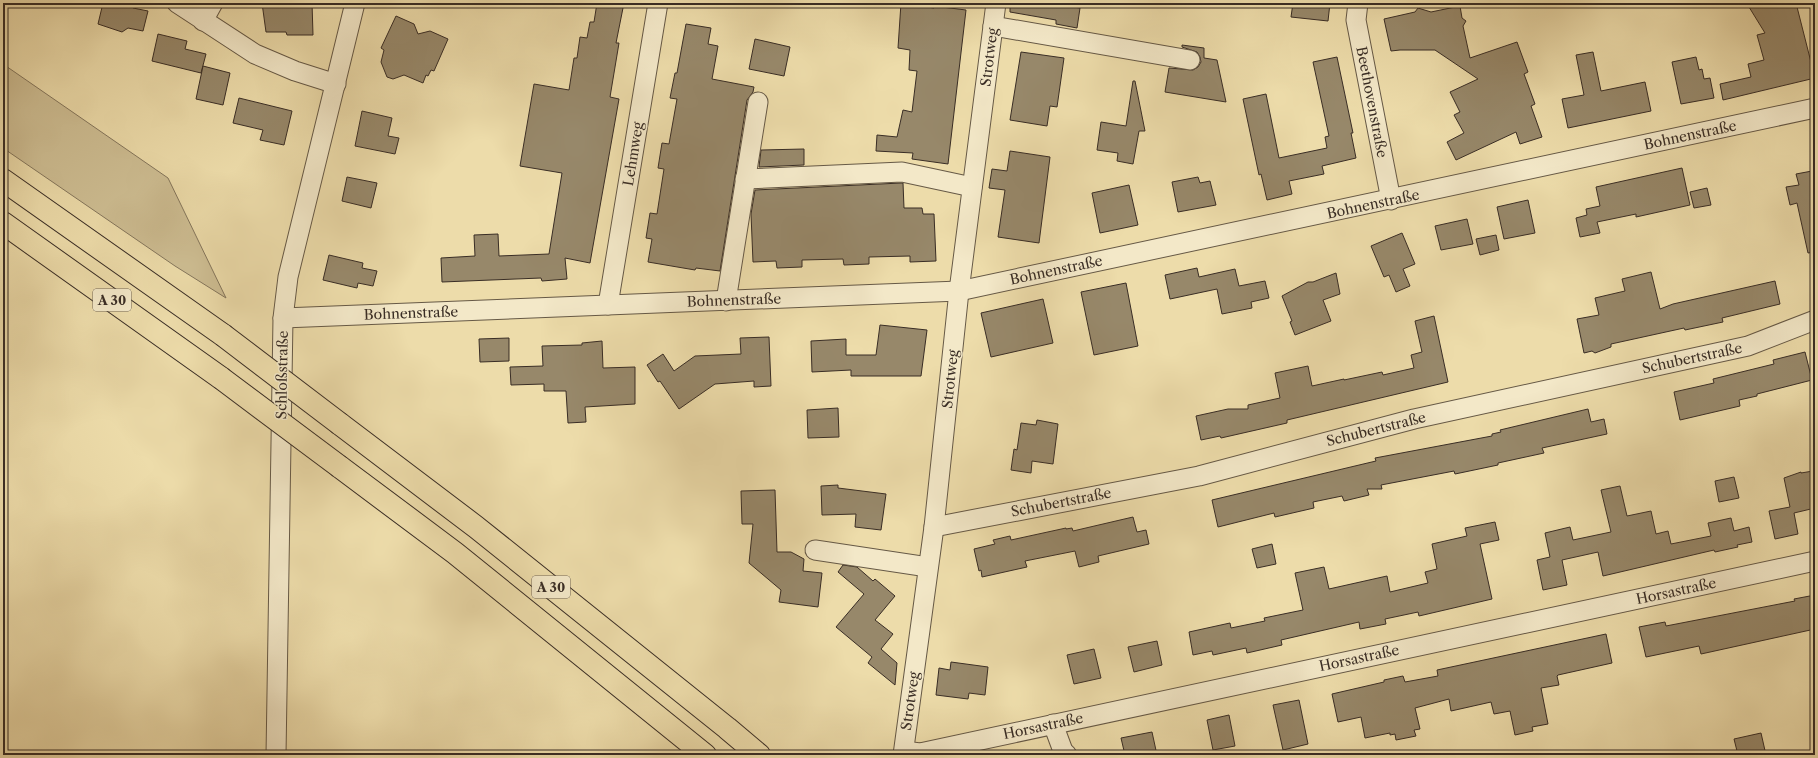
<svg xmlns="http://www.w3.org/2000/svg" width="1818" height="758" font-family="'Libre Caslon Text',serif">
	<rect width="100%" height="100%" fill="#eddcaa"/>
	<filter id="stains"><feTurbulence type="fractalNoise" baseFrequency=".005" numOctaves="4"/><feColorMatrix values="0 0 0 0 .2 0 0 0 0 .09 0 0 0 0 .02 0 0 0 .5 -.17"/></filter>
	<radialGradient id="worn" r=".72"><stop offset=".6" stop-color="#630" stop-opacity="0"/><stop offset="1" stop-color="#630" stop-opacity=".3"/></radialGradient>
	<polygon fill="#cebe93" stroke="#84765c" points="3,64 168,178 226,298 175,266 3,148"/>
	<g fill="#97886a" stroke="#392d25">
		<polygon points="103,3 123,3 134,5 133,8 148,11 143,31 128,28 122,32 98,24"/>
		<polygon points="262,3 312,3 313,35 287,35 286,32 266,32"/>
		<polygon points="597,3 624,3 616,43 619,43 610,97 619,99 590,263 565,258 567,279 542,281 541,278 442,282 441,258 475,256 474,235 498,234 499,256 549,254 562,173 520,166 534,84 569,90 574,58 577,58 580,37 587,38 590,22 594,22"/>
		<polygon points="901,3 934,8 934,6 966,10 948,164 912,159 913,153 876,151 877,135 897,137 903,110 912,112 917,71 909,70 910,50 898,48"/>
		<polygon points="1010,3 1060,3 1060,5 1080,8 1077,28 1056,24 1056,20 1010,12"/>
		<polygon points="1293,3 1330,3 1328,21 1291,17"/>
		<polygon points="1763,3 1796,3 1815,78 1723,100 1720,84 1751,77 1748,64 1764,60 1757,35 1765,33 1749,7"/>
		<polygon points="1460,6 1462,18 1466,21 1463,26 1470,58 1517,42 1528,72 1524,74 1535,104 1531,106 1542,137 1520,144 1516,132 1456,160 1447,142 1464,133 1454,115 1460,112 1450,92 1478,79 1435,50 1400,50 1391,51 1384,19 1415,12 1418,8 1431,12"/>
		<polygon points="396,16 414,24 418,34 430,31 448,39 434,71 431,70 428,76 426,75 423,83 404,75 393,79 387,77 381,62 384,50 381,48"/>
		<polygon points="686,24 711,28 708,44 718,46 712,79 754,87 753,92 747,100 720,271 696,268 695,270 648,262 652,239 646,238 650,213 657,214 664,169 658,168 662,143 669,144 677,99 670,98 675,73 677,73"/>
		<polygon points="158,34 187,41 185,49 206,54 201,73 152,61"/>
		<polygon points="755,39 790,47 784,76 749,69"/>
		<polygon points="1182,45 1204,48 1204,58 1217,60 1226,102 1165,92 1169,68 1193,70 1198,67 1201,62 1200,57 1197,52 1182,47"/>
		<polygon points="1021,52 1064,58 1057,107 1050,106 1047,126 1010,120"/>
		<polygon points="1593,52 1601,91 1645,82 1651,111 1568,128 1562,99 1584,95 1576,55"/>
		<polygon points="1337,57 1353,133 1351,133 1356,158 1322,166 1324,174 1289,181 1292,194 1267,200 1261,174 1259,175 1243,99 1266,94 1279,158 1327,148 1325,137 1329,136 1313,62"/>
		<polygon points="1696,57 1699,70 1702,69 1704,79 1710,78 1714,98 1681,104 1672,62"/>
		<polygon points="203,66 230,73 223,105 196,99"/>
		<polygon points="1133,81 1135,81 1145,131 1139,131 1133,164 1117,161 1118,153 1097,150 1101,122 1126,126"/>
		<polygon points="239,98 292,111 284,145 260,140 263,130 233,123"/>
		<polygon points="362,111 392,118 388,136 399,138 395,154 355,146"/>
		<polygon points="804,149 804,165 759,167 761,150"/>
		<polygon points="1010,151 1050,157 1039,243 998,237 1005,190 989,188 992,169 1007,171"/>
		<polygon points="1682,168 1690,205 1636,217 1636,214 1597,222 1600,233 1580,237 1576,218 1587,215 1586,209 1600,206 1596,187"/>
		<polygon points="1812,171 1815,183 1815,252 1808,253 1797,203 1790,205 1786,187 1799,185 1796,174"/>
		<polygon points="347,177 377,183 371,208 342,201"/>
		<polygon points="1198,177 1200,183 1210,181 1216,205 1178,212 1172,182"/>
		<polygon points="901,183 903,183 904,208 922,208 923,214 934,214 936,261 910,262 910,256 869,257 869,264 844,265 843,259 802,260 802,267 777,268 776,261 753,262 751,214 755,190"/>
		<polygon points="1129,185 1138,225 1100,233 1092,193"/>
		<polygon points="1707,188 1711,205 1694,208 1690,192"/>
		<polygon points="1528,200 1535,233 1504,239 1497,207"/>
		<polygon points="1467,219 1473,244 1441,250 1435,226"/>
		<polygon points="1402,233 1415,264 1403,269 1410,286 1396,292 1389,275 1384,277 1371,246"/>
		<polygon points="1496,235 1499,250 1480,255 1476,239"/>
		<polygon points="329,255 363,263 362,268 377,271 373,286 358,283 357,288 323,280"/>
		<polygon points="1197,268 1199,277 1235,269 1239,286 1265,281 1269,298 1251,302 1252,308 1222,314 1217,289 1170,299 1165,275"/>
		<polygon points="1651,272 1660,309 1673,304 1775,281 1780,304 1722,318 1723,322 1685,330 1684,328 1611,344 1611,347 1595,353 1592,351 1584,353 1577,319 1599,315 1595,298 1625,291 1622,279"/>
		<polygon points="1336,273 1340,294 1323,300 1331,321 1295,335 1290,322 1292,321 1282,296 1308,282 1313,282"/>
		<polygon points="1126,283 1138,346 1094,355 1081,292"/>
		<polygon points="1043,299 1053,343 991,357 981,313"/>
		<polygon points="1434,316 1448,382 1287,420 1287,423 1221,438 1220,436 1201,440 1196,416 1228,409 1248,409 1248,405 1280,398 1275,373 1308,366 1312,386 1344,379 1344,380 1382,372 1383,375 1414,368 1411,355 1422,352 1415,321"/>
		<polygon points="880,325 927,330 921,376 851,376 851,370 812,372 811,341 846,339 846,355 876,355"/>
		<polygon points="769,337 771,386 754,387 754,381 715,384 679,409 660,381 658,382 647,365 663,354 674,371 695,356 741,354 740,338"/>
		<polygon points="509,338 509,361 480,362 479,339"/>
		<polygon points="602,341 603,368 635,367 635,404 585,407 586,422 568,423 566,391 544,391 544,384 511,385 510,367 543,366 542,346 582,345 582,343"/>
		<polygon points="1805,352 1812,380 1757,394 1757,396 1739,400 1740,406 1680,420 1674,392 1714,383 1713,379 1774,364 1773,360"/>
		<polygon points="838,408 839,437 808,438 807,410"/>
		<polygon points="1588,409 1591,422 1604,419 1607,434 1542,448 1544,453 1498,463 1498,465 1455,474 1454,471 1381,485 1382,489 1367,489 1369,495 1344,501 1342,496 1313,502 1314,508 1275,517 1274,513 1218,527 1212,500 1376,461 1375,458 1492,436 1492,434 1501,432 1500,430"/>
		<polygon points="1037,420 1058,424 1053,464 1032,461 1031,473 1011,470 1014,449 1017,450 1021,423 1036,425"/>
		<polygon points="1813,471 1815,481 1815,508 1794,513 1798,534 1775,539 1769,511 1790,507 1784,478 1801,472 1801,473"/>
		<polygon points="1734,477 1739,498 1719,502 1715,481"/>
		<polygon points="838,485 838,488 886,494 881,530 855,527 856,514 822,515 821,486"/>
		<polygon points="1620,486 1627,516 1651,511 1656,534 1668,531 1671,544 1711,536 1708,523 1731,518 1734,531 1749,527 1752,542 1737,545 1738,547 1715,552 1714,550 1603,576 1598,552 1562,560 1567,585 1543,590 1537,560 1550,557 1545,533 1570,527 1573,540 1611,532 1601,490"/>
		<polygon points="775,490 777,552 791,552 804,559 803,571 822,573 818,607 779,602 781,590 749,563 753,524 742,524 741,491"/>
		<polygon points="1133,517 1137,532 1146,530 1149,544 1098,556 1099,562 1079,567 1075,551 1025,561 1027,567 982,577 981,570 979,571 974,549 995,544 993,540 1010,536 1011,540 1066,528 1066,529 1072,528 1073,531"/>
		<polygon points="1495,522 1499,540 1480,544 1492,599 1419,616 1418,612 1385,619 1386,624 1360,629 1359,622 1281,640 1282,645 1247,653 1246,648 1213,655 1212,651 1193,655 1189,632 1230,623 1231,628 1265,621 1264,618 1303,610 1295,573 1324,567 1329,589 1387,576 1390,592 1428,583 1425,572 1437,569 1432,544 1467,536 1465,528"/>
		<polygon points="1272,544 1276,564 1257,568 1252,549"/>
		<polygon points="843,565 857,567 873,581 875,579 895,596 875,620 893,634 881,649 897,663 895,685 868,663 872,657 836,627 864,594 838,572"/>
		<polygon points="1815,595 1815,629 1701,654 1699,646 1646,657 1639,627 1665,622 1666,626 1795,601 1794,599"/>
		<polygon points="1606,634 1612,663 1558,675 1557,676 1559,685 1541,688 1548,724 1532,727 1533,731 1515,735 1510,711 1494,714 1491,702 1451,711 1449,699 1415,708 1420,729 1414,730 1416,736 1396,740 1395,734 1390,735 1390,733 1365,738 1361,717 1338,722 1332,694 1384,682 1384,680 1403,676 1405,682 1438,676 1437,670"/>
		<polygon points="1157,641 1162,665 1134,672 1128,647"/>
		<polygon points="1094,649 1101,678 1074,684 1067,655"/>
		<polygon points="951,662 988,667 985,695 969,693 968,699 936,695 939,668 950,670"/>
		<polygon points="1299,700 1308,744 1283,750 1273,705"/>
		<polygon points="1229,715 1235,746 1213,750 1207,720"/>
		<polygon points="1152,732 1157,755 1125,755 1121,738"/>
		<polygon points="1761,733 1766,755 1738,755 1734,739"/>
	</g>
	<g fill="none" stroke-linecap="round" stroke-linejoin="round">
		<defs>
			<g id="minor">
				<polyline points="177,3 255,54 295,71 336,84"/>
				<polyline points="1358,3 1356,20 1391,200"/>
				<polyline points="203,21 213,3"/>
				<polyline points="993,26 1190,60"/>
				<polyline points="745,179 902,172 972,187"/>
				<polyline points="726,301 758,102"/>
				<polyline points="608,305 658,3"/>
				<polyline points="283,318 959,291 1815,108"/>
				<polyline points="934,527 1199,476 1414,419 1748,346 1815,320"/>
				<polyline points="815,550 928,567"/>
				<polyline points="1053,724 1063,751 1067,755"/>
				<polyline points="904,751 920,753 1815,561"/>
				<polyline points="276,755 283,318 288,277 355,3"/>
				<polyline points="903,755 934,527 959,291 996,3"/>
			</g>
			<g id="highway">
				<polyline points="3,180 223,335"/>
				<polyline points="3,223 221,378"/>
				<polyline points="340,424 476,527 727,728 759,755"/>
				<polyline points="340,467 455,553 705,755"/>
			</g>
		</defs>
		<use href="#minor" stroke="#665946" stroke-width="21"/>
		<use href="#highway" stroke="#392d25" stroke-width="24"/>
		<use href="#minor" stroke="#f3e8c8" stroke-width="19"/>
		<use href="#highway" stroke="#eddcaa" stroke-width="22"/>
		<defs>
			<g id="highway-bridge">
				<polyline points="223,335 340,424"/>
				<polyline points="221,378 340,467"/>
			</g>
		</defs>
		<use href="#highway-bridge" stroke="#392d25" stroke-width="24" stroke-linecap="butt"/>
		<use href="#highway-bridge" stroke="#eddcaa" stroke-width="22"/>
	</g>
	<g text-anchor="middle" stroke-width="3" stroke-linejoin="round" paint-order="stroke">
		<g fill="#f3e8c8" stroke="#716556" stroke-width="1">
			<rect x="93" y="289" width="38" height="22" rx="3"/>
			<rect x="532" y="576" width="38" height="22" rx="3"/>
		</g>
		<g font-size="13" font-weight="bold" fill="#392d25">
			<text x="112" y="305">A 30</text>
			<text x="551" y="592">A 30</text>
		</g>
		<g font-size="14" fill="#392d25" stroke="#f3e8c8">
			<text transform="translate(989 57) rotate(-83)" y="5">Strotweg</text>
			<text transform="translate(1372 102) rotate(79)" y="5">Beethovenstraße</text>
			<text transform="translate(1690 135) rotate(-12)" y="5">Bohnenstraße</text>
			<text transform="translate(633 154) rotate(-81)" y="5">Lehmweg</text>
			<text transform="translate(1373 204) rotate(-12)" y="5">Bohnenstraße</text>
			<text transform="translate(1056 270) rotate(-12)" y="5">Bohnenstraße</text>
			<text transform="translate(734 300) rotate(-2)" y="5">Bohnenstraße</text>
			<text transform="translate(411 313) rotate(-2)" y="5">Bohnenstraße</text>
			<text transform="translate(1692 358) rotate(-12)" y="5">Schubertstraße</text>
			<text transform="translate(282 375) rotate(-89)" y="5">Schloßstraße</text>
			<text transform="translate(950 379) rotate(-84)" y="5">Strotweg</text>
			<text transform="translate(1376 429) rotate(-14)" y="5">Schubertstraße</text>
			<text transform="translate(1061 502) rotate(-11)" y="5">Schubertstraße</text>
			<text transform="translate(1676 591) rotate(-12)" y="5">Horsastraße</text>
			<text transform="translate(1359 658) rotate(-12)" y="5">Horsastraße</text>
			<text transform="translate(910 701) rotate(-82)" y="5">Strotweg</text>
			<text transform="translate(1043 726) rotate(-12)" y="5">Horsastraße</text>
		</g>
	</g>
	<rect width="1818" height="758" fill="none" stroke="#eddcaa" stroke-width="16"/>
	<rect x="4" y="4" width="1810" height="750" fill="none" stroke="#392d25" stroke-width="2"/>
	<rect x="8" y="8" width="1802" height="742" fill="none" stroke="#392d25"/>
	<rect width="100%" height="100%" filter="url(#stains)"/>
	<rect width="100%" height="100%" fill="url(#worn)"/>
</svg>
